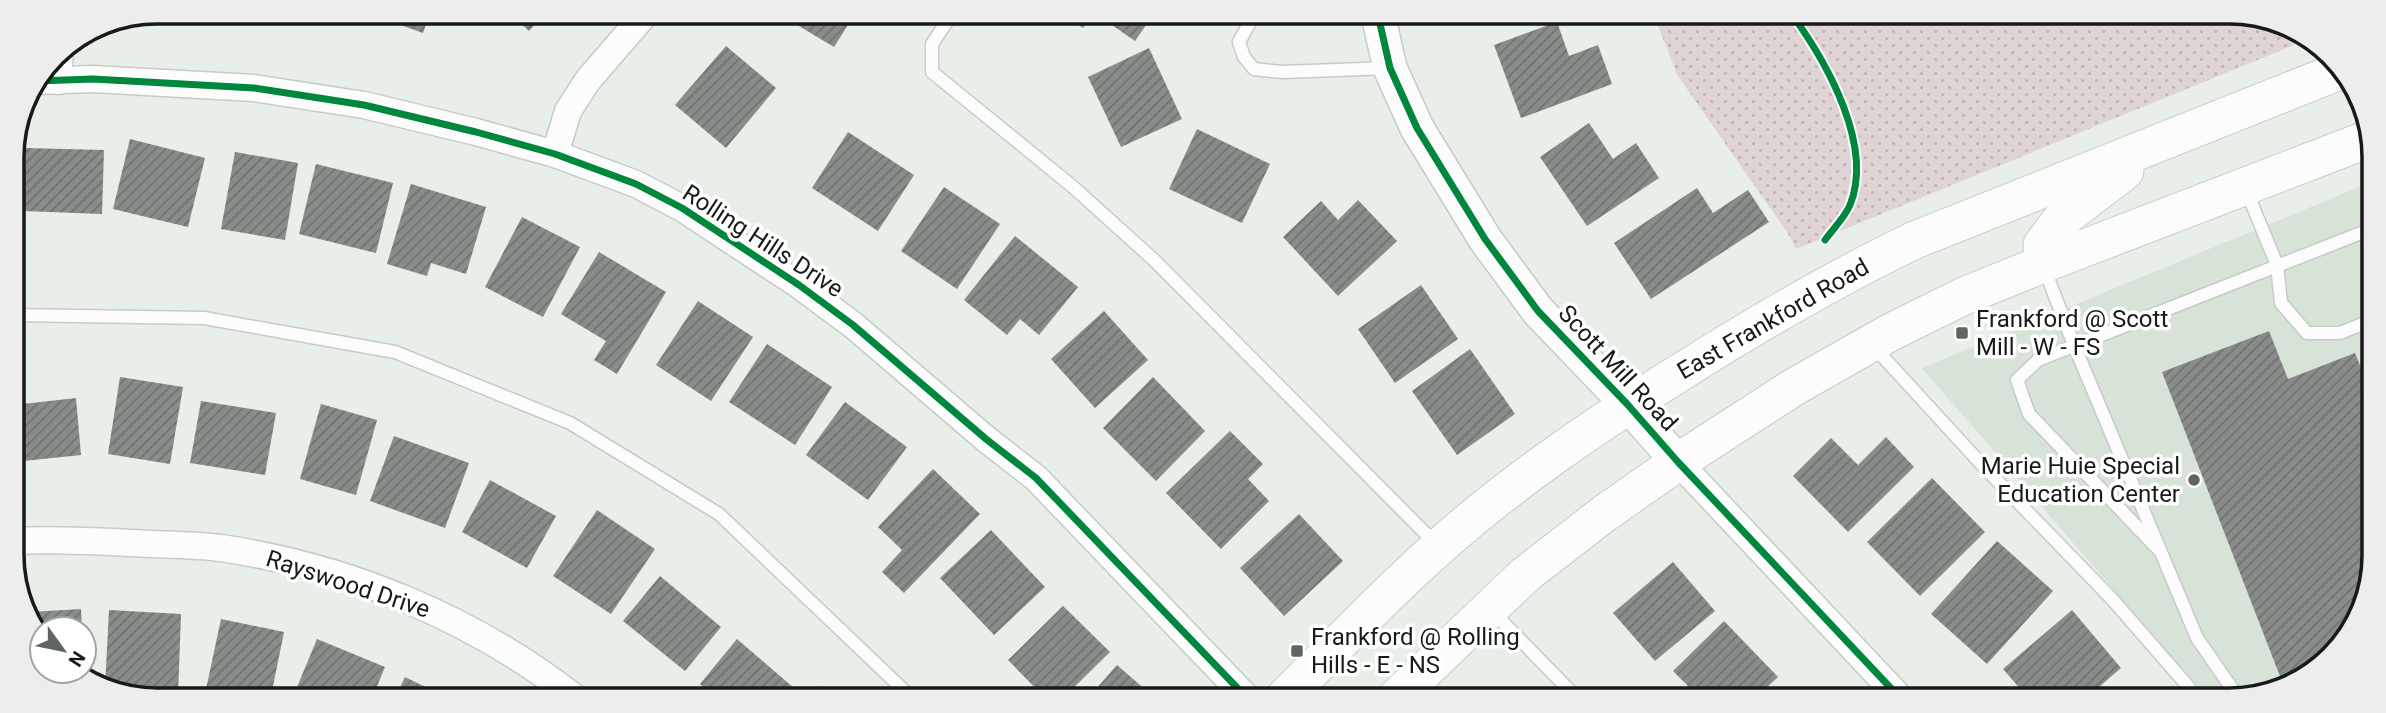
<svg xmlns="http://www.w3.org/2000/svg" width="2386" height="713" font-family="Roboto,sans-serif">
	<defs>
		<pattern id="green-dots" width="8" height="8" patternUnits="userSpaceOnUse" patternTransform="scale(1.75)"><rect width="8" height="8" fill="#dfd3d3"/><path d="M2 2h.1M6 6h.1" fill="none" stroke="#bfb5b4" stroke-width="1.8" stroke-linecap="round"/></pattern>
		<pattern id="building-hatch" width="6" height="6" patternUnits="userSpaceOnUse" patternTransform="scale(1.75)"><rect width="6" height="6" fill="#898d89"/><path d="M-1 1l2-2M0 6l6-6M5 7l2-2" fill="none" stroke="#6f726f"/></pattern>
	</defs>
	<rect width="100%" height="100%" fill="#e8eee8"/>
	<polygon fill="#d7e3d7" points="2371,182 2369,593 2317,671 2238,700 2209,700 1922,368"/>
	<polygon fill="url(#green-dots)" points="1654,16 2266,17 2304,41 1796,249 1787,232 1678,76"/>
	<g fill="url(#building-hatch)">
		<polygon points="367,13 430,13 423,33"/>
		<polygon points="510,13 546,13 529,31"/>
		<polygon points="779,14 855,14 834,47"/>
		<polygon points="1062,14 1092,14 1083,28"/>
		<polygon points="1096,14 1153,15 1135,41"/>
		<polygon points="1557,22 1569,56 1598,45 1612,84 1521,118 1494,45"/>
		<polygon points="726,46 776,88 726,148 675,105"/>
		<polygon points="1149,48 1182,119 1121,147 1088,77"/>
		<polygon points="1589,123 1613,159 1636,143 1659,178 1587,226 1540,157"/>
		<polygon points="1197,129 1270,164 1242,223 1169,189"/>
		<polygon points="848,132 914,175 878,231 812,188"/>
		<polygon points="130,139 205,158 188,227 113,209"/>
		<polygon points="26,148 104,150 102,214 23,211"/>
		<polygon points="235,152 298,163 285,240 221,229"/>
		<polygon points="316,164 393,183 376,253 299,234"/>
		<polygon points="411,184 486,207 466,274 431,263 427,276 387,264"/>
		<polygon points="944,187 1000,224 957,289 901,251"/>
		<polygon points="1697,188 1713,213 1748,190 1769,222 1651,299 1614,243"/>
		<polygon points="1358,200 1397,241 1338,296 1283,237 1321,201 1338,220"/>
		<polygon points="522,217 580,247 543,317 485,287"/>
		<polygon points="1015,236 1078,287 1039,335 1020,319 1007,335 964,300"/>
		<polygon points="599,252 666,292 617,374 594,360 606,341 561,314"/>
		<polygon points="1421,285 1458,339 1395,383 1358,329"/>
		<polygon points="698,301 753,337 711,401 656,365"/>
		<polygon points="1104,311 1148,360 1095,408 1051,359"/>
		<polygon points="2269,331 2288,379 2355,353 2370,390 2369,575 2362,578 2368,594 2317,671 2283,684 2162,372"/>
		<polygon points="767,344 832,387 795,445 729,402"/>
		<polygon points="1470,349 1515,414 1457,455 1412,391"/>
		<polygon points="120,377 183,387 170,464 108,454"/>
		<polygon points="1153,377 1205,431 1156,481 1103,428"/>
		<polygon points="76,398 81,455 14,462 14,405"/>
		<polygon points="201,401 276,413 265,475 190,463"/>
		<polygon points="845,402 907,447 868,500 806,455"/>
		<polygon points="321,404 377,420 356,495 300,479"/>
		<polygon points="1230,431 1263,464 1248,479 1269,501 1221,549 1166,493"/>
		<polygon points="394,436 469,463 445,528 370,501"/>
		<polygon points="1886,437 1914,467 1848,532 1793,476 1831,438 1858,465"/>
		<polygon points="933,469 980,514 904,593 882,572 902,550 878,527"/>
		<polygon points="1932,478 1985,532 1920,596 1867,542"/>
		<polygon points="490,480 556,516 527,568 462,532"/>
		<polygon points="597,510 655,549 611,614 553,576"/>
		<polygon points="1299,514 1343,561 1284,616 1240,568"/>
		<polygon points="991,530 1045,587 994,635 940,578"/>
		<polygon points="1997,541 2053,591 1987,664 1931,614"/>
		<polygon points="1673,562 1715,611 1655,661 1613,613"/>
		<polygon points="660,576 721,627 685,671 623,621"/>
		<polygon points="1063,606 1110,652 1063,698 1045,698 1008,660"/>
		<polygon points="81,609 82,629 42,629 42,635 30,612"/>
		<polygon points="109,610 181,614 178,696 120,696 105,687"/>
		<polygon points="2072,610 2121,668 2084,700 2030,700 2003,669"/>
		<polygon points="221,619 284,632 271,696 205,694"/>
		<polygon points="1724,621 1778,677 1754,699 1701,699 1673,671"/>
		<polygon points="317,639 385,667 373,696 304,696 295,692"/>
		<polygon points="737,639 794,688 785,697 715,697 700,684"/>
		<polygon points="1117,665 1155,698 1088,698"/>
		<polygon points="405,677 446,697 396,696"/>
		<polygon points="822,686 833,697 811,697"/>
	</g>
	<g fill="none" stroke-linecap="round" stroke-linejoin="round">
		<defs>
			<g id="service">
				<polyline points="952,14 932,44 932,72 1072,186 1154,260 1436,544"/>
				<polyline points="1254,15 1239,42 1244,57 1254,69 1282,72 1390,68"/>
				<polyline points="2246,190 2277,265 2281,303 2307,333 2340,333 2370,321"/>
				<polyline points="2044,268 2074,345 2197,638 2240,700"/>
				<polyline points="13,315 204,318 395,352 570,423 719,514 912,698"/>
				<polyline points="1874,347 1984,467 2112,599 2186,684 2197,700"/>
				<polyline points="2160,551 2029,414 2017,380 2038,360 2371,229"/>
				<polyline points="1493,612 1578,699"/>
			</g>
			<g id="minor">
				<polyline points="37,81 93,79 254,88 364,105 476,132 555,154 636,184 682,208 799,285 853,325 986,439 1036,478 1247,698"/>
				<polyline points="58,81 60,51"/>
				<polyline points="555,154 568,111 588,80 646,13"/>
				<polyline points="1678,462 1902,700"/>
				<path d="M15,541c39,-2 77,0 116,2 30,2 61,1 90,5 128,19 251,70 353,149"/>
			</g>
			<polyline id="tertiary" points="1378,15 1390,68 1417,128 1485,239 1538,311 1628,405 1678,462"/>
			<g id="secondary">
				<polyline points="2043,264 2042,245 2061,220 2125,171"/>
				<path d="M1284,698c51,-50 101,-104 155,-151 75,-67 160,-124 245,-177 75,-47 151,-92 231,-130l427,-170"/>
				<polyline points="1395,699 1525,575 1605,513 1678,462 1794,387 1891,332 1964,296 2043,264 2371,138"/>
			</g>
		</defs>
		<use href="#service" stroke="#c7cbc7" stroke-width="15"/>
		<use href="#minor" stroke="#c7cbc7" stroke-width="29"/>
		<use href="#tertiary" stroke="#c7cbc7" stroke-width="36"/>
		<use href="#secondary" stroke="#c7cbc7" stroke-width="39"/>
		<path stroke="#d8dad8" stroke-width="4.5" stroke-dasharray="3.5 5" stroke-linecap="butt" d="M1793,16c34,47 81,130 57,189 -5,12 -17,24 -25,35"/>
		<use href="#service" stroke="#fcfcfc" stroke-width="12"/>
		<use href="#minor" stroke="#fcfcfc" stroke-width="26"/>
		<use href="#tertiary" stroke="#fcfcfc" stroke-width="33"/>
		<use href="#secondary" stroke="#fcfcfc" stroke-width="37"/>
		<defs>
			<g id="cycleway">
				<polyline points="1378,15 1390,68 1417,128 1485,239 1538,311 1628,405 1678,462 1902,700"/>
				<path d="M1793,16c34,47 81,130 57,189 -5,12 -17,24 -25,35"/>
				<polyline points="37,81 93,79 254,88 364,105 476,132 555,154 636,184 682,208 799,285 853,325 986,439 1036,478 1247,698"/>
			</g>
		</defs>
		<use href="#cycleway" stroke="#fff" stroke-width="11"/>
		<use href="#cycleway" stroke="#00873e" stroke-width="7"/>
	</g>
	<g fill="#606560" stroke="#fff" stroke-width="2.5">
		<rect x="1955" y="326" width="14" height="14" rx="3.5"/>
		<circle cx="2194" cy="480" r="7"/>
		<rect x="1290" y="644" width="14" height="14" rx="3.5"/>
	</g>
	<g text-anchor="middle" stroke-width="7" stroke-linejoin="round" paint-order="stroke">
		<g font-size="24" fill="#171b17" stroke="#fff">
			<text transform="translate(763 241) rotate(33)" y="8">Rolling Hills Drive</text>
			<text transform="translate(1773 319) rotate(-30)" y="8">East Frankford Road</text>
			<text transform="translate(1618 368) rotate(47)" y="8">Scott Mill Road</text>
			<text transform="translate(348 584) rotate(18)" y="8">Rayswood Drive</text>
		</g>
		<g font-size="24" fill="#171b17" stroke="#fff" text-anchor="start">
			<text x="1976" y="327">Frankford @ Scott<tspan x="1976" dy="28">Mill - W - FS</tspan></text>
			<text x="2180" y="474" text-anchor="end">Marie Huie Special<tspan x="2180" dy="28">Education Center</tspan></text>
			<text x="1311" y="645">Frankford @ Rolling<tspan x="1311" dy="28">Hills - E - NS</tspan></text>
		</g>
	</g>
	<path d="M0 0H2386V713H0ZM157 24H2229A133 133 0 0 1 2362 157V555A133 133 0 0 1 2229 688H157A133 133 0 0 1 24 555V157A133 133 0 0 1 157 24Z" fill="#ecedec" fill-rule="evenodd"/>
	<path fill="none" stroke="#171b17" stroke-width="3.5" d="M157 24H2229A133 133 0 0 1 2362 157V555A133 133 0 0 1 2229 688H157A133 133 0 0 1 24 555V157A133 133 0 0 1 157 24Z"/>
	<g transform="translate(63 650) rotate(123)"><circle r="33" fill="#ffffff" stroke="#a2a4a2" stroke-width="2"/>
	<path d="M0-5L12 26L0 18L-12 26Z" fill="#606560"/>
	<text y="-10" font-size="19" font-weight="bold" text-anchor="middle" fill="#171b17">N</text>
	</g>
</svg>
